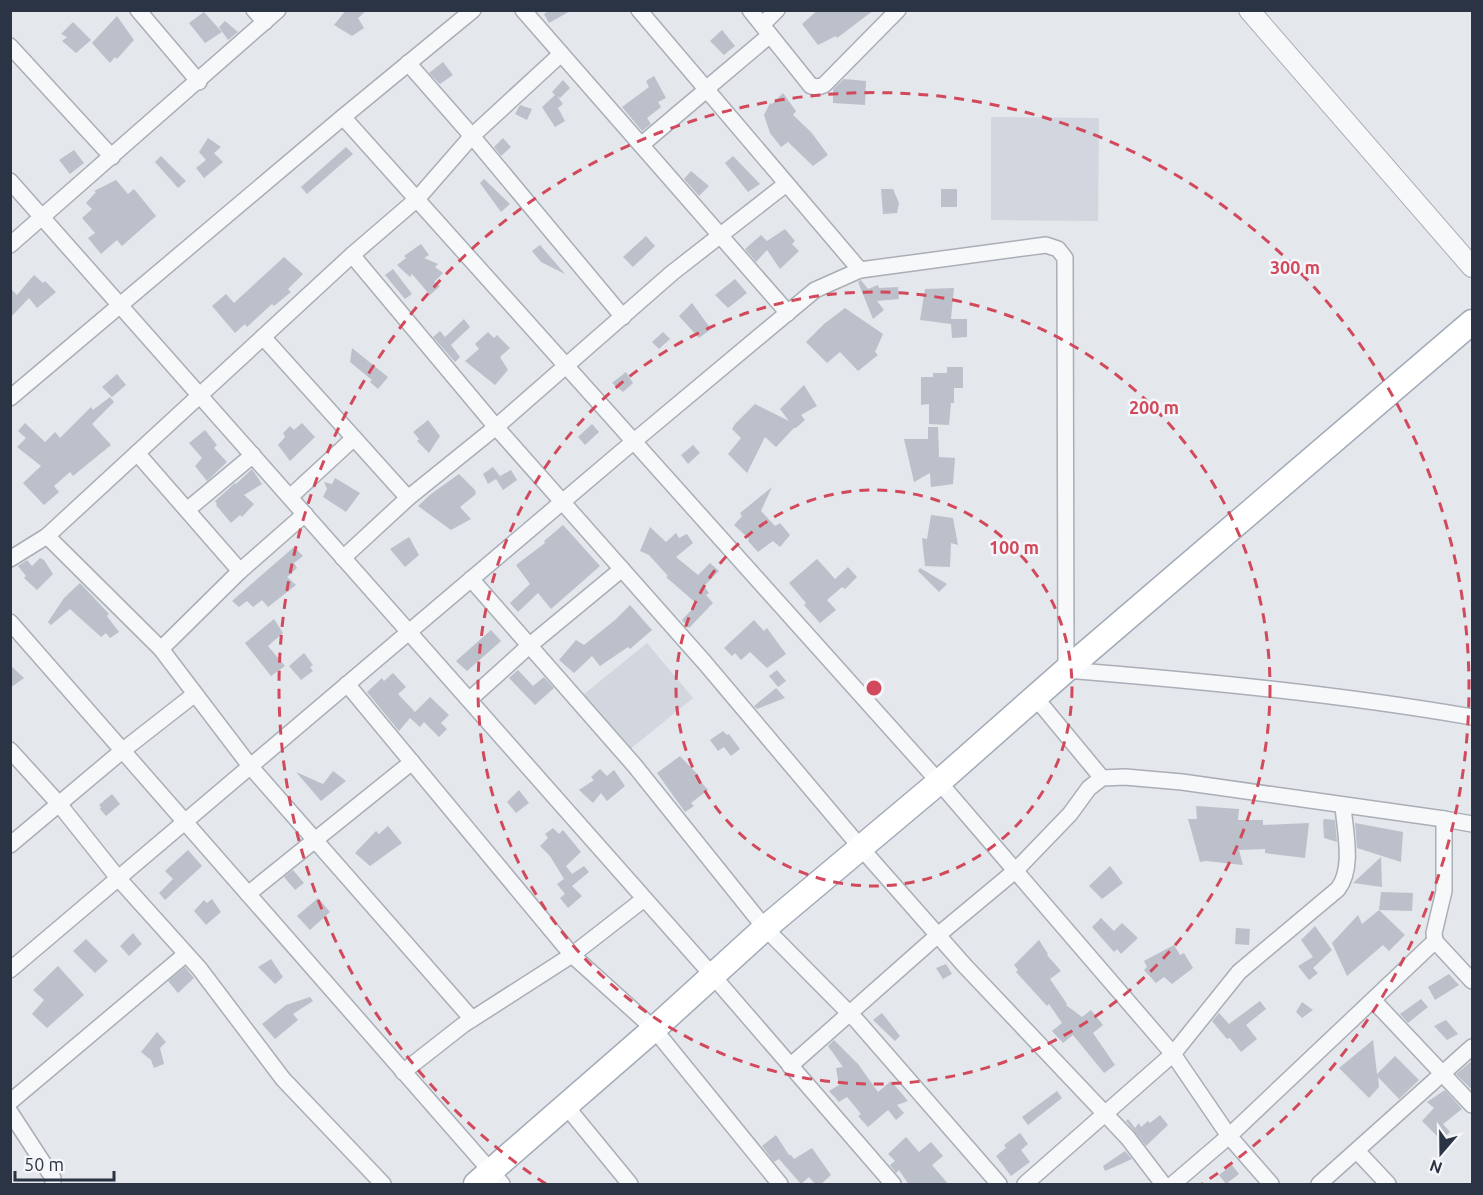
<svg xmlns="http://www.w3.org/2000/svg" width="1483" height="1195" font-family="Ubuntu,sans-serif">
	<rect width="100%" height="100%" fill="#e4e7ec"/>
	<g fill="#d2d6de">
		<polygon points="991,117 1099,118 1098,221 991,220"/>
		<polygon points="647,643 693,698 629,750 583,695"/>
	</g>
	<g fill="#bbc0ca">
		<polygon points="346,10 367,10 358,18 364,28 352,36 334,25"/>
		<polygon points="550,10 572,10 549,23 544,14"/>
		<polygon points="818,10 874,10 837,38 836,36 818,45 802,24"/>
		<polygon points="204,12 222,32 205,43 189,23"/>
		<polygon points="117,16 134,40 117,59 115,57 110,63 92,43"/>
		<polygon points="225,21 238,32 228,40 219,27"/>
		<polygon points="73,22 91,40 76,53 62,41 67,37 61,34"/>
		<polygon points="722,30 735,46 724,55 710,41"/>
		<polygon points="443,62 453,75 440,84 429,73"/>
		<polygon points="654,76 666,98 658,102 661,107 647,118 651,124 642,131 622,107 649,87 646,81"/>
		<polygon points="844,79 866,81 865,105 833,103 833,89"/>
		<polygon points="563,80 570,88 560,98 557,96 563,104 558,108 565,121 555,127 542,107 555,95 552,92"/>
		<polygon points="783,93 796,111 793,115 811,132 828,155 813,166 788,142 781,147 770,133 764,115 770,103 772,104"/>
		<polygon points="520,105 532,109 527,120 515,114"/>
		<polygon points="208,138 221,147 214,153 223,162 204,178 196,168 206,160 199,152"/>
		<polygon points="503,138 511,147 501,156 494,147"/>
		<polygon points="346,147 353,154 307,194 301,187"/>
		<polygon points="74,150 84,163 70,174 59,160"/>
		<polygon points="161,156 186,181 178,188 155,162"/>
		<polygon points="733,156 760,184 748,192 725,163"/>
		<polygon points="691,171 709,186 699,196 684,179"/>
		<polygon points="484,179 510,204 501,212 480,183"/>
		<polygon points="116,180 128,194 134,189 156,216 122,246 117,240 101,254 88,238 95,233 82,218 92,209 86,203 96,192 94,191"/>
		<polygon points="881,189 893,189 899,203 897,213 883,214"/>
		<rect x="941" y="189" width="16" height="18"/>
		<polygon points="785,229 795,241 792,244 799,251 780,269 767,250 756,262 745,249 761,235 767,241"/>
		<polygon points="646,236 655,246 633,267 623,257"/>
		<polygon points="421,244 429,255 424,258 438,264 435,267 443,273 434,282 440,286 430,295 412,274 410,277 397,265 406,258 404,256"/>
		<polygon points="540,245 565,274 541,262 532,251"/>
		<polygon points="284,257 303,274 288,289 291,292 274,306 272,304 247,327 245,324 235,333 212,306 226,294 234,303"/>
		<polygon points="393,269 412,294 405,299 385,275"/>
		<polygon points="34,275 43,283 45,281 56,292 37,308 29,298 10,318 10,288 17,295"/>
		<polygon points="735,279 747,293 728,308 715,295"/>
		<polygon points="861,280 868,289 878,285 879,288 898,287 899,299 877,301 884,310 873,319 858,282"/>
		<polygon points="954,288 951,319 967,319 967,337 952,338 951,324 920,320 925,289"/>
		<polygon points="692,303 711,329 699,338 679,316"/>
		<polygon points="845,308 883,334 875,352 878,355 858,371 840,352 827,363 806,342 824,324"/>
		<polygon points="464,319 470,327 451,345 460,357 455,362 433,337 440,331 445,337"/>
		<polygon points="488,332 494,338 497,335 510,348 500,357 508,370 495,385 465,361 479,349 475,344"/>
		<polygon points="663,332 670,339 659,349 652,342"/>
		<polygon points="352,348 388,377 378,389 370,382 372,380 350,362"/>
		<polygon points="947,367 963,367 963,388 954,388 954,403 951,403 949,425 929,424 929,404 921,405 921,377 933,377 933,373 947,373"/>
		<polygon points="626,372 633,383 623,392 612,383"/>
		<polygon points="117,374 126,385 112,397 102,387"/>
		<polygon points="804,385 817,406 801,415 805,420 796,428 794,428 776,447 765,437 747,473 728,454 741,438 732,429 735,424 755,404 789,421 780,409"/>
		<polygon points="110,397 114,402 92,424 111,445 73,476 70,472 54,486 59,492 44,505 23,483 41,466 17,447 26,438 18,431 25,423 45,442 55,432 60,438 91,407 93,410"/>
		<polygon points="428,420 440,436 429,453 417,441 419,439 413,432"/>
		<polygon points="302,423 315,437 290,461 278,445 285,437 283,433 290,426 294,430"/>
		<polygon points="592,424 599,432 585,445 578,437"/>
		<polygon points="928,427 938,427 939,457 955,458 953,484 931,487 930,473 914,482 904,439 928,439"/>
		<polygon points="205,430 217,445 214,448 227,462 207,481 195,466 202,458 189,443"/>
		<polygon points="693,445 700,453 688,464 681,455"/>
		<polygon points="493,467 500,476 511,470 517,480 503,490 496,479 488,484 483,474"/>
		<polygon points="252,469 262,484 244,495 254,504 242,517 240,515 231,523 216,505 217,504 215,501 235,483 236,484"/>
		<polygon points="459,474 476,491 475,492 476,494 460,507 471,519 451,530 418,506 431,494"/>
		<polygon points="335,478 360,493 346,512 323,497 327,489 324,482 332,484"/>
		<polygon points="772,487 761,511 775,526 780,523 790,535 780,547 773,541 758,552 748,541 749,539 734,525 742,516 740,513"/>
		<polygon points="931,515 953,518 958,545 951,543 950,567 925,566 922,538 927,539"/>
		<polygon points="563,525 600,566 551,609 538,593 518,612 510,603 530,584 516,565 545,543 544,541"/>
		<polygon points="650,527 666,542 676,533 679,538 687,534 693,543 676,557 698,575 710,563 719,571 704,586 709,593 706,595 713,603 689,628 682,620 697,604 666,577 668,576 649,555 640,551"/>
		<polygon points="409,537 419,555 405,567 390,549"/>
		<polygon points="294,547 303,556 294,563 297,568 287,577 296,585 268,607 262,600 253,607 247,601 239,607 232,601"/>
		<polygon points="40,558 44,560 53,574 37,590 24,578 26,576 18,566 27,560 32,566"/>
		<polygon points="817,559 835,579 848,567 857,577 845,589 842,587 827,600 836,610 820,623 804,605 806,603 789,583"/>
		<polygon points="920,568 947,584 939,592 918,571"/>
		<polygon points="80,583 109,614 107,616 119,632 110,638 106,633 101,637 70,609 51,625 48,622 64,598"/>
		<polygon points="630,605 652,630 630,649 628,647 600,666 592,656 574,673 559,660 576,640 584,645 615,620"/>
		<polygon points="274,619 283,633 268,646 285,666 271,676 245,643"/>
		<polygon points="754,620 764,631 767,628 786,654 767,668 750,652 741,660 735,653 732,656 724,648"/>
		<polygon points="491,630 501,641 467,671 456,661"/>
		<polygon points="304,653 313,665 310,667 313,671 301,680 289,666"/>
		<polygon points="10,665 24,678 10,688"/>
		<polygon points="518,670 533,686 544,677 554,688 535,705 509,678"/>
		<polygon points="777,670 786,681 778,687 769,676"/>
		<polygon points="393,673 406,687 398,694 415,712 430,697 449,715 441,723 447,729 439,737 424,722 420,727 410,718 399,731 367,692 382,678 384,681"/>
		<polygon points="776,688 785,698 757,709 754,706"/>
		<polygon points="723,731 727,735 729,734 740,749 731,756 724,747 718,751 710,740"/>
		<polygon points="680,756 698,775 696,776 708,790 691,803 694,806 685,812 657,773"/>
		<polygon points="600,769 607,776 614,770 625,786 607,801 601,793 593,803 579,790 594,780 591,777"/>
		<polygon points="333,771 346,781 321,801 296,772 323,784"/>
		<polygon points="519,790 529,803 516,813 507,802"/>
		<polygon points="112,794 120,804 106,816 100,809 101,807 99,805"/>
		<polygon points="1196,806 1239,809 1238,820 1263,820 1263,825 1309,823 1305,858 1265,853 1265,849 1239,850 1243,865 1206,861 1200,862 1188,819 1197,819"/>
		<polygon points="1324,819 1335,820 1337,842 1324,838 1323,821"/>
		<polygon points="1355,823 1403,832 1401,862 1357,848"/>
		<polygon points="388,826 402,843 370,866 355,853 376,831 379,834"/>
		<polygon points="553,828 559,834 563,830 581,852 566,866 572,874 584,866 589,872 572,886 582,896 568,908 560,898 565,894 557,884 564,879 550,856 540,846 548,838 545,834"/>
		<polygon points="188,850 202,866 165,900 159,893 173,879 165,871"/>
		<polygon points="1381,857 1382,887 1353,883"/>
		<polygon points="1110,866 1123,883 1102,899 1089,886"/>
		<polygon points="293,870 304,883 295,890 284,877"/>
		<polygon points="1381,892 1413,893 1412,911 1379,910"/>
		<polygon points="318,898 330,912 310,930 297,916"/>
		<polygon points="212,899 221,912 206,925 194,911 204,900 207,903"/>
		<polygon points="1379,910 1405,935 1389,951 1383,945 1347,976 1332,943 1358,915 1362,924"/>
		<polygon points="1101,918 1114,931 1122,923 1138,938 1121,954 1117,949 1114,952 1092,927"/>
		<polygon points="1315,926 1332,950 1313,968 1318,973 1309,980 1298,966 1313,957 1301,940"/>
		<polygon points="1236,928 1250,929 1249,945 1235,944"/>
		<polygon points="133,933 142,944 129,956 120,946"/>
		<polygon points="86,939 108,961 95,973 73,951"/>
		<polygon points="1039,940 1048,954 1047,955 1061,971 1050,979 1067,1004 1066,1005 1082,1017 1091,1010 1103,1025 1093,1033 1115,1065 1104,1073 1073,1035 1063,1043 1052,1031 1062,1023 1049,1004 1047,1006 1016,972 1018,970 1014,965"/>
		<polygon points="1174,945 1180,955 1184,953 1193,968 1172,984 1164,977 1156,983 1144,970 1147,967 1144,961"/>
		<polygon points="271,959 283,977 275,984 258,967"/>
		<polygon points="946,964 952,974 943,979 936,968"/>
		<polygon points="58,966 84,995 47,1028 32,1014 44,1000 33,990"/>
		<polygon points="185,967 194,978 178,993 168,981"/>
		<polygon points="1449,974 1459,985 1435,1000 1428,987"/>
		<polygon points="310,997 313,1001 293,1014 298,1020 275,1039 262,1024 286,1005"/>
		<polygon points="1421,999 1428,1007 1408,1023 1400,1014"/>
		<polygon points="1260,1001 1266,1009 1246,1025 1257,1039 1241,1052 1230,1038 1227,1039 1212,1021 1219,1013 1229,1024"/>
		<polygon points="1302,1002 1313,1010 1302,1018 1296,1012"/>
		<polygon points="882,1013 900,1036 895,1041 873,1020"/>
		<polygon points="1446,1020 1458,1034 1447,1040 1434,1026"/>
		<polygon points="157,1032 166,1042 160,1048 164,1064 154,1068 151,1060 141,1052"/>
		<polygon points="834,1040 858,1064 878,1092 891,1081 908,1101 897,1105 904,1113 896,1120 888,1110 868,1127 858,1116 861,1114 847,1097 839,1102 829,1091 839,1085 836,1068 843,1067 828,1046"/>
		<polygon points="1373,1040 1377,1074 1395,1056 1419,1080 1399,1099 1378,1077 1379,1087 1369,1098 1339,1068"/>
		<polygon points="1473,1060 1473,1091 1456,1074"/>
		<polygon points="1445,1090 1462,1109 1443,1124 1450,1132 1441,1140 1422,1121 1434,1108 1427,1102"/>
		<polygon points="1057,1091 1062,1098 1028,1125 1022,1117"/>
		<polygon points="1160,1115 1168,1125 1146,1146 1126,1121 1128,1119 1135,1128 1139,1123 1141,1127 1148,1121 1150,1123"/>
		<polygon points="1020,1133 1028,1144 1021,1150 1030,1162 1011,1176 996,1156 1006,1148 1004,1145"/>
		<polygon points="776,1135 789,1155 791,1155 794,1159 812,1148 831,1175 820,1185 816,1185 809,1177 801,1184 779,1159 774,1162 762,1146"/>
		<polygon points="906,1137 919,1152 931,1142 943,1156 932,1165 949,1185 909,1185 899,1170 896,1173 890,1165 895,1161 888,1154"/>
		<polygon points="1125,1151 1132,1159 1105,1171 1103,1166"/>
		<polygon points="1232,1165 1239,1174 1226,1184 1219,1175"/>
	</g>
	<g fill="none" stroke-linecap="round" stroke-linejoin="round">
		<defs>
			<g id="minor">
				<polyline points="138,10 199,82"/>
				<polyline points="254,10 265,22"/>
				<polyline points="523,10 788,313"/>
				<polyline points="639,10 860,270"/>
				<polyline points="750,10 811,86 818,87 824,85 898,10"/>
				<polyline points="762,25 777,10"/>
				<polyline points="10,46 112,157"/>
				<polyline points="408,63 472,136 623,317"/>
				<polyline points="706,89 770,35"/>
				<polyline points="343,117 939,782 1173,1054 1229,1136 1271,1184"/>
				<polyline points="641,145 705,91 674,117"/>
				<polyline points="10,181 713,976 893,1184"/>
				<polyline points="10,245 278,10"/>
				<polyline points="352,255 496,427 705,663 861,848 965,966 1128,1138 1163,1184"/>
				<polyline points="263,337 408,498"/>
				<polyline points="10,398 343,117 473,10"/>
				<polyline points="137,453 240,571"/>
				<polyline points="290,497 354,438"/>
				<polyline points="187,510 253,455"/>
				<polyline points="47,536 161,649 250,766 472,1019"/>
				<polyline points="343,558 408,498 496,427 672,273 786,184"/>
				<polyline points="10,559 47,536 352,255 417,199 472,136 561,54"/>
				<polyline points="471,579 635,766 765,928 858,1022 999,1184"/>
				<polyline points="10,622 502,1184"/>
				<polyline points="161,649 240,571 305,514"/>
				<polyline points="347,684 572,955 654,1029 780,1184"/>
				<polyline points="1035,697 1102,778"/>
				<polyline points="469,700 530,645 622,569"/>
				<polyline points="10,750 59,804 118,878 199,968 283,1079 383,1184"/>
				<polyline points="1444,819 1472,824"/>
				<polyline points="10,845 122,751 195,694"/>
				<polyline points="248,894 412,762"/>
				<path d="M10,970l623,-528 182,-152 45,-20 186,-25 12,4 7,9 1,412c136,11 272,24 406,47"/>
				<polyline points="1373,1000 1472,1105"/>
				<polyline points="790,1066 938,935 1015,871 1070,814 1089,788 1102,778 1125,777 1182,782 1444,819 1444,891 1434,933 1435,941 1472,981"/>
				<polyline points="403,1072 463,1025 572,955 644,899"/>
				<polyline points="10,1102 186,954"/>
				<polyline points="566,1106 630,1184"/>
				<polyline points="10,1112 53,1178 53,1184"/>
				<polyline points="1357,1151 1388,1184"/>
				<path d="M1025,1184l148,-130 66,-82 99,-83c16,-21 7,-57 5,-83"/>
				<polyline points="1173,1184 1229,1136 1435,941"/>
				<polyline points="1319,1184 1472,1047"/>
			</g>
			<polyline id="tertiary" points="1249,10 1472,267"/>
			<polyline id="primary" points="476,1184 654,1029 765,928 939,782 1066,670 1472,322"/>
		</defs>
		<use href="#minor" stroke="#a9aeb7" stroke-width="18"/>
		<use href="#tertiary" stroke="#a9aeb7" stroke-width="22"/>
		<use href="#primary" stroke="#a3abb8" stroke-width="27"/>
		<use href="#minor" stroke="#f7f8fa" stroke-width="15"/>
		<use href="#tertiary" stroke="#f7f8fa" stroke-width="20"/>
		<use href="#primary" stroke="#fff" stroke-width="24"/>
	</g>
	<g fill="none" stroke="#d1495b" stroke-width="3" stroke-dasharray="10 8">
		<circle cx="874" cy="688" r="198"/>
		<circle cx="874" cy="688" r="396"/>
		<path d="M546 1184A595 595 0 1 1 1202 1184"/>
	</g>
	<circle cx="874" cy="688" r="9" fill="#d1495b" stroke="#f4f6f9" stroke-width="3"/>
	<g font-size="18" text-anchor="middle" font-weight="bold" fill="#d1495b" stroke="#f4f6f9" stroke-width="5" stroke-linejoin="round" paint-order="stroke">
		<text x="1295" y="274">300 m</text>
		<text x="1154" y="414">200 m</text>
		<text x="1014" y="554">100 m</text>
	</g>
	<rect width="1483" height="1195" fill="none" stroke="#2b3445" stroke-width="24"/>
	<g transform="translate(1441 1153) rotate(200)" stroke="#f4f6f9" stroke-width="4.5" paint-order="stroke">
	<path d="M0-4.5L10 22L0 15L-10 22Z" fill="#2b3445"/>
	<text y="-9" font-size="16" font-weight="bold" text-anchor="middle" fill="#2b3445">N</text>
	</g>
	<path d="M15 1171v9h99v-9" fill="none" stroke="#2b3445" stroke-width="3"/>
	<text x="24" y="1171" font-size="18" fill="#2b3445" stroke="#f4f6f9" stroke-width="4.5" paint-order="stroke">50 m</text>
</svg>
